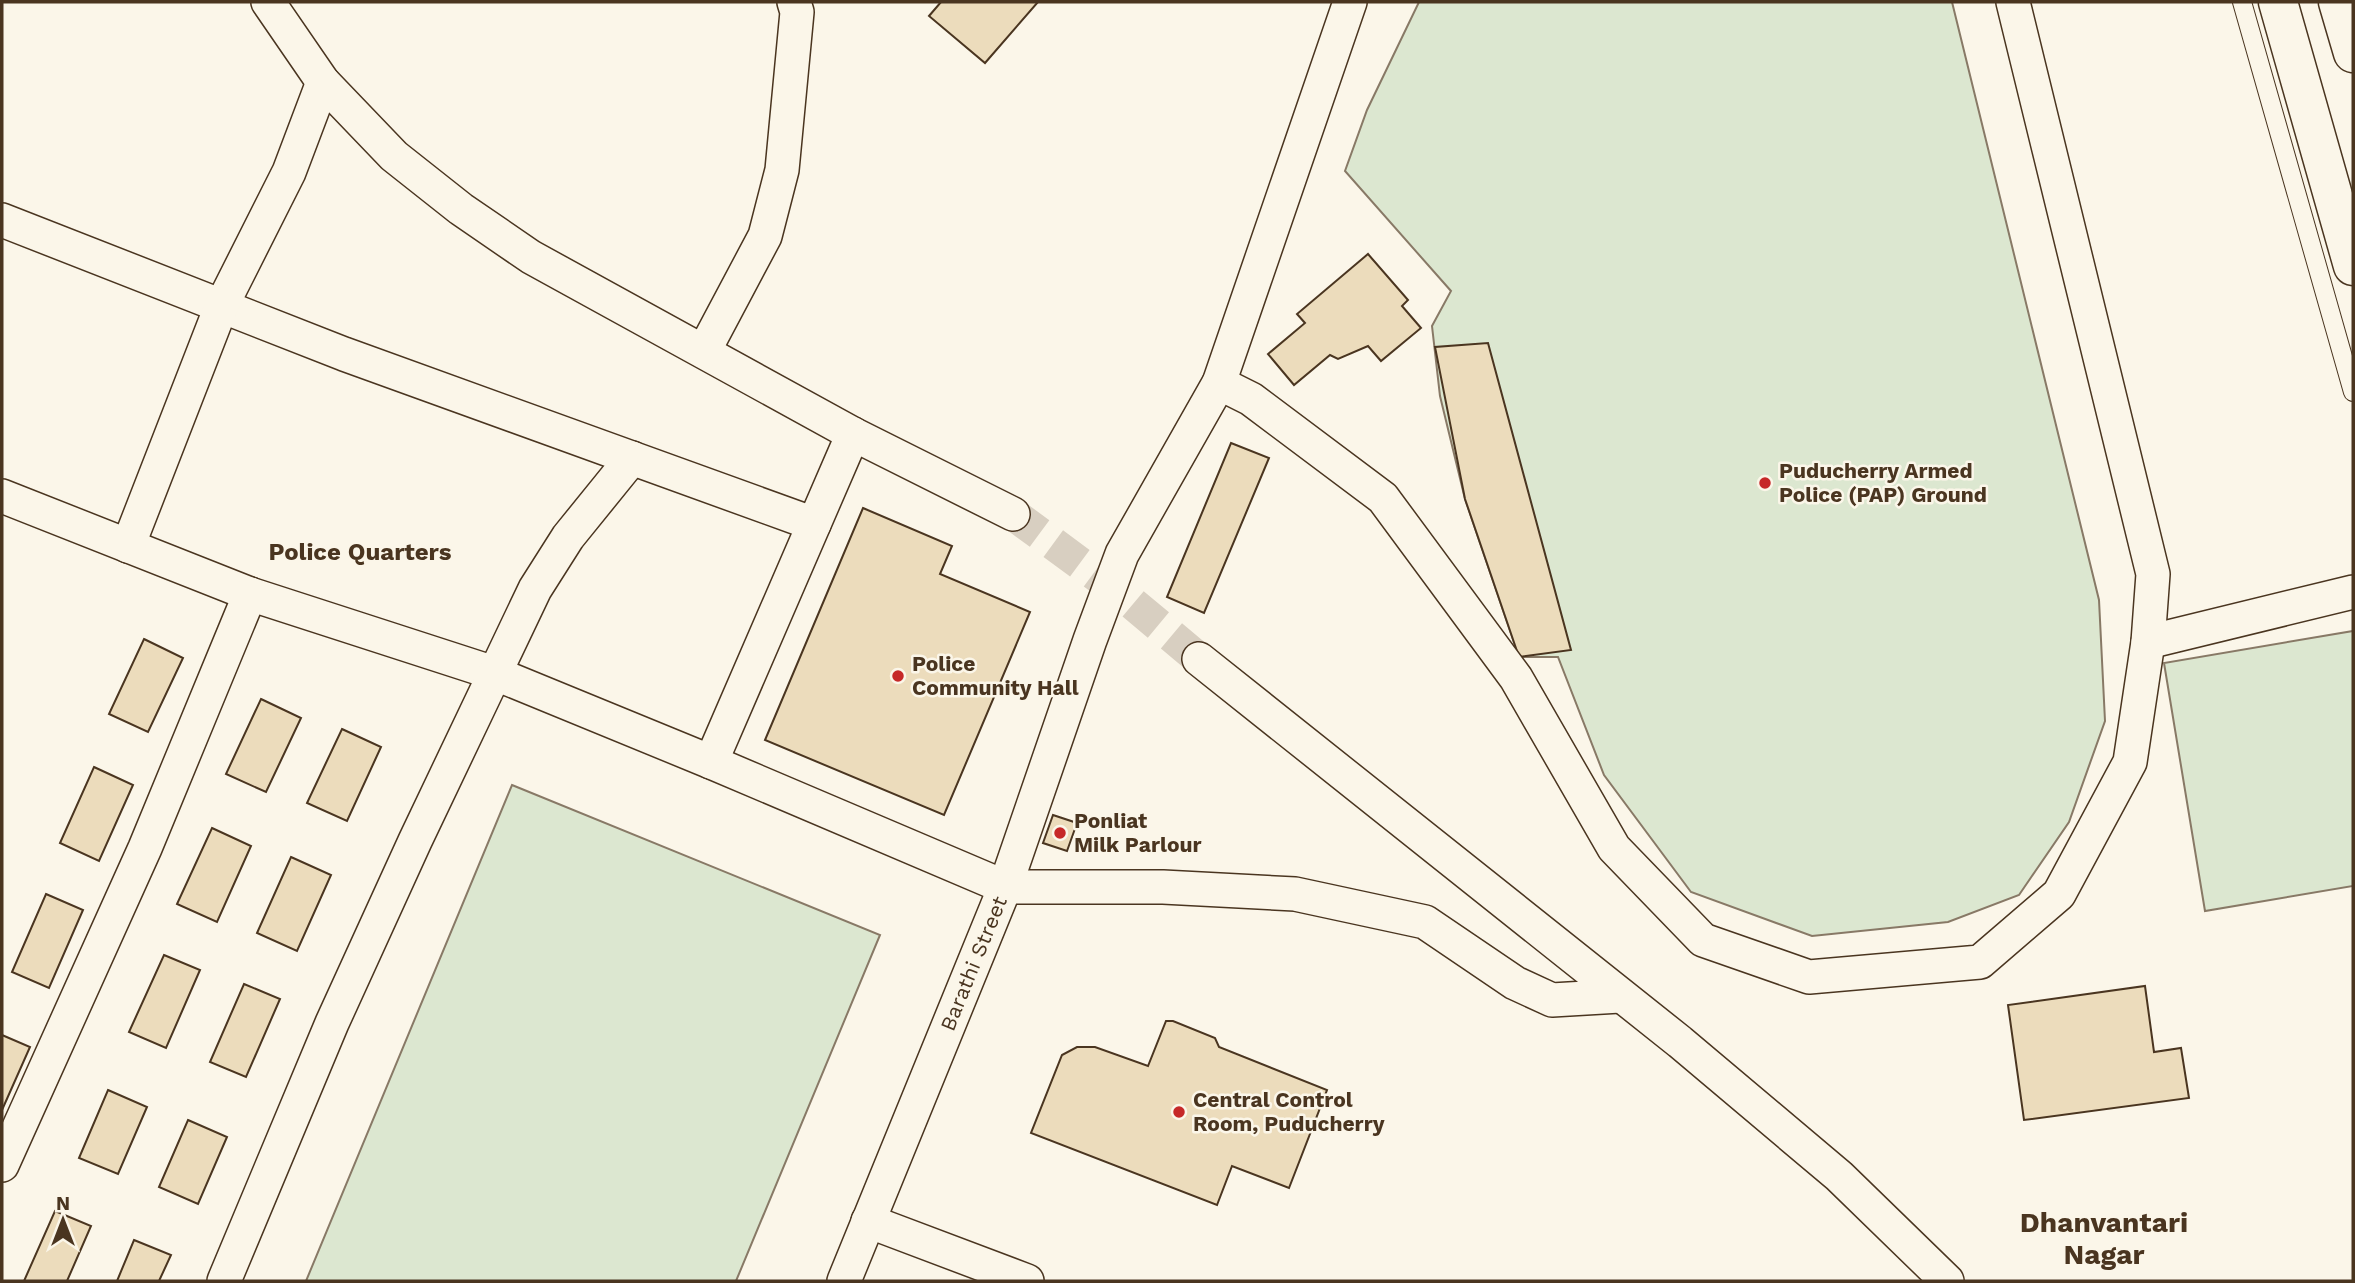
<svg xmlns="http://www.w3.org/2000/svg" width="2355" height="1283" font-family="'Work Sans',sans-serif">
	<rect width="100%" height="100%" fill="#fbf6e9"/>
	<g fill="#dce7d0" stroke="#887966" stroke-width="2">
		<polygon points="1419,2 1952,2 2099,600 2105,721 2069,822 2019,895 1948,922 1812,936 1691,892 1604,775 1558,657 1519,657 1465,499 1440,396 1432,326 1451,291 1345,171 1367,110"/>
		<polygon points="2353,631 2353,886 2205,911 2164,663"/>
		<polygon points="512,785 880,935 736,1281 306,1281"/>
	</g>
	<g fill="#ecdcbc" stroke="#4a3520" stroke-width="2">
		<polygon points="941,2 1038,2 985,63 929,16"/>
		<polygon points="1368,254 1408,300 1402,306 1421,328 1381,361 1368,346 1338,359 1330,355 1294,385 1268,354 1305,323 1297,314"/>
		<polygon points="1488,343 1571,650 1519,657 1465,499 1435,347"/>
		<polygon points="1231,443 1269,458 1204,613 1167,597"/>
		<polygon points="863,508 952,546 940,574 1030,612 944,815 765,740"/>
		<polygon points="144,639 183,658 148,732 109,714"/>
		<polygon points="261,699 301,718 266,792 226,774"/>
		<polygon points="342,729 381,747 347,821 307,803"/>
		<polygon points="94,767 133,785 99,861 60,843"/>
		<polygon points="1053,815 1077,823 1067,851 1043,843"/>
		<polygon points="212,828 251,846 217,922 177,904"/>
		<polygon points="291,857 331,875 297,951 257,933"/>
		<polygon points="46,894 83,910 49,988 12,972"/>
		<polygon points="164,955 200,970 166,1048 129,1032"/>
		<polygon points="244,984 280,999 246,1077 210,1062"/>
		<polygon points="2145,986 2154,1052 2181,1048 2189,1098 2024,1120 2008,1005"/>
		<polygon points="1166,1021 1173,1021 1215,1038 1219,1047 1327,1090 1289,1188 1232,1166 1217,1205 1031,1133 1062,1055 1077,1047 1095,1047 1148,1066"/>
		<polygon points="2,1035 30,1047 2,1110"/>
		<polygon points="108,1090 147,1107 118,1174 79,1158"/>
		<polygon points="188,1120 227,1137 198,1204 159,1187"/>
		<polygon points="55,1211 91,1226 67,1281 24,1281"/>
		<polygon points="134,1240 171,1255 159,1281 117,1281"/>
	</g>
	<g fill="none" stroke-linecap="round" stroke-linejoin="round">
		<polyline stroke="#d8cfc1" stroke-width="33" stroke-dasharray="33 17" stroke-linecap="butt" points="1013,514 1119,592 1199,659"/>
		<defs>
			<polyline id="lane" points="2242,2 2353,392"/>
			<g id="street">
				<polyline points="268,2 323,82 394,156 461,209 531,257 853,434 1013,514"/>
				<polyline points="2,220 344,354 814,524"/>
				<polyline points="704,351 765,236 782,170 797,12 794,2"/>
				<polyline points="1219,383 1251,399 1383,498 1516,678 1614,848 1703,940 1809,977 1980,962 2059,894 2130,762 2148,642 2153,574 2013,2"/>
				<polyline points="2,496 250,594 494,673 711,762 1005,887 1163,887 1295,894 1425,922 1515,983 1552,1000 1620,996"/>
				<polyline points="128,546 221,307 289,172 323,82"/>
				<polyline points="2148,642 2353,592"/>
				<polyline points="1199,659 1680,1042 1839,1176 1947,1281"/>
				<polyline points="711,762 853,434"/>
				<polyline points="2,1165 145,848 250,594"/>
				<polyline points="868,1221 1027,1281"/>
				<polyline points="224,1281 332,1023 415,841 535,589 568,537 632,458"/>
				<path id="s1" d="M844,1281l161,-394 85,-247 32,-86 97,-171 131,-381"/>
			</g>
			<g id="highway">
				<polyline points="2278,2 2353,266"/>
				<polyline points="2338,2 2353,53"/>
			</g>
		</defs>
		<use href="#lane" stroke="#4a3520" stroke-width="20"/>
		<use href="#street" stroke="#4a3520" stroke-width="36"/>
		<use href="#highway" stroke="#4a3520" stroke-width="41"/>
		<use href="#lane" stroke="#fbf6e9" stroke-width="18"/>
		<use href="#street" stroke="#fbf6e9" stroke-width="33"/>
		<use href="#highway" stroke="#fbf6e9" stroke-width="38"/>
	</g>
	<g fill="#c62828" stroke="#fbf6e9" stroke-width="2.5">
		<circle cx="1765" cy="483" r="7"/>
		<circle cx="898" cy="676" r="7"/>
		<circle cx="1060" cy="833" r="7"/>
		<circle cx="1179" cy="1112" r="7"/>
	</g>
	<g text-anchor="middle" stroke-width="5" stroke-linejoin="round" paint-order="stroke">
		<g font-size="21" font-weight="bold" fill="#4a3520" stroke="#fbf6e9" text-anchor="start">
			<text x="1779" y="478">Puducherry Armed<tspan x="1779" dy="24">Police (PAP) Ground</tspan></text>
			<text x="912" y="671">Police<tspan x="912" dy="24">Community Hall</tspan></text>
			<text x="1074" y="828">Ponliat<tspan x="1074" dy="24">Milk Parlour</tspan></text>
			<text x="1193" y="1107">Central Control<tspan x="1193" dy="24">Room, Puducherry</tspan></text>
		</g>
		<g font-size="21" fill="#4a3520" stroke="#fbf6e9">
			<text dy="7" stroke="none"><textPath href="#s1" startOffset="343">Barathi Street</textPath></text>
		</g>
		<g font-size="24" font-weight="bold" fill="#4a3520" stroke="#fbf6e9">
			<text x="360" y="560">Police Quarters</text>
		</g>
		<g font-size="28" font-weight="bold" fill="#4a3520" stroke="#fbf6e9">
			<text x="2104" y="1232">Dhanvantari<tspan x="2104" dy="32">Nagar</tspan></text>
		</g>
	</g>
	<rect width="2355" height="1283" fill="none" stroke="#4a3520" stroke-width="7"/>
	<g transform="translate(63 1220)" stroke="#fbf6e9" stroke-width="5" paint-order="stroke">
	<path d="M0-5L12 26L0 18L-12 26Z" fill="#4a3520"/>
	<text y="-10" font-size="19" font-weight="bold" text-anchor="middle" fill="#4a3520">N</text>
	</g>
</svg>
